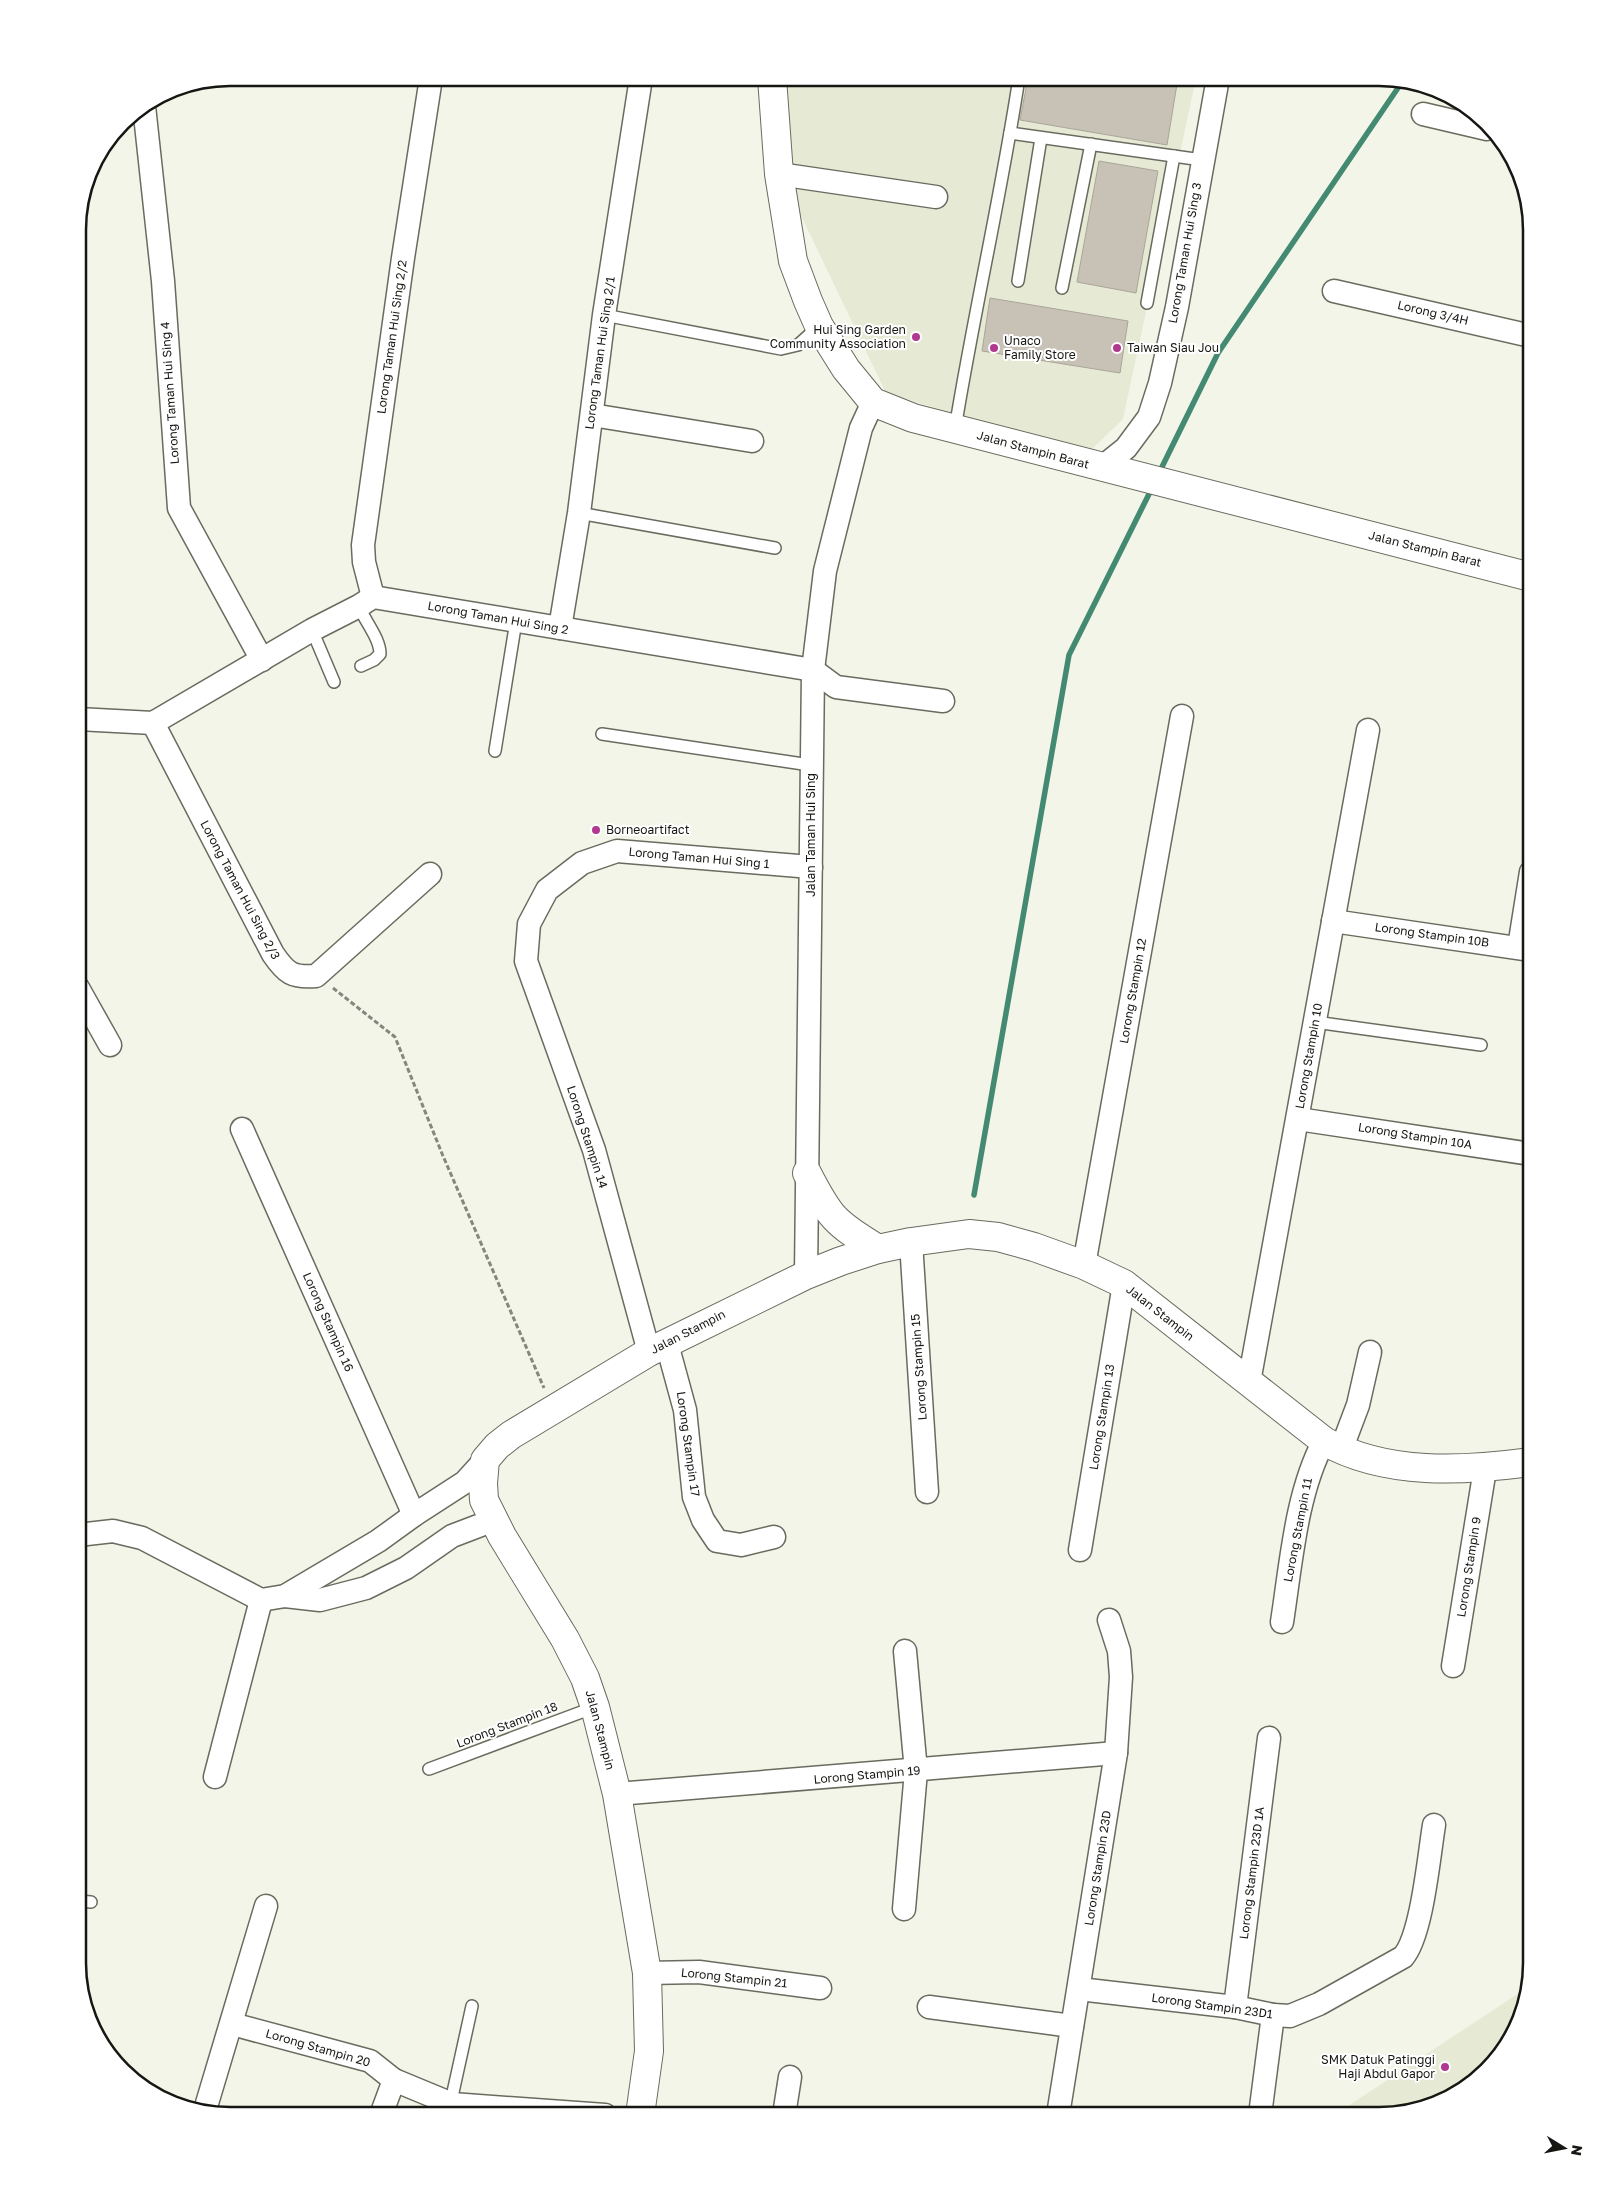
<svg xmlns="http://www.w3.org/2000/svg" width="1609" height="2193" font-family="'Golos Text',sans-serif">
	<rect width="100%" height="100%" fill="#f2f5e7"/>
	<g fill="#e6ead5">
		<polygon points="785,78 1196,78 1123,419 1087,454 886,393 795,203"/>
		<polygon points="1525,1989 1511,2040 1456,2095 1379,2115 1346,2115 1342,2110"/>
	</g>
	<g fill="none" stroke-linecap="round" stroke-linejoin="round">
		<g stroke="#448a73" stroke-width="5.5">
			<polyline points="1159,473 1218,353 1402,82"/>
			<polyline points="974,1195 1069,655 1152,488"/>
		</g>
	</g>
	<g fill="#c7c2b5" stroke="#aaa598">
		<polygon points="1028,78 1178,78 1167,145 1020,120"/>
		<polygon points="1099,161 1158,171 1136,293 1077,282"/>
		<polygon points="990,298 1128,321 1120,373 982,351"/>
	</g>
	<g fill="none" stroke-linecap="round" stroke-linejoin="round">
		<defs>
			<g id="lane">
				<polyline points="1010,133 1202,160"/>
				<polyline points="1018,281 1041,138"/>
				<polyline points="1062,288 1091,144"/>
				<polyline points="1147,303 1174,156"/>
				<polyline points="604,315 781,349 798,345 819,326"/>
				<path d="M955,429c19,-117 46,-233 64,-351"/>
				<polyline points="579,513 775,548"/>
				<path d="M359,606c6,16 21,32 21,48l-6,6 -13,6"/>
				<polyline points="312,630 334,682"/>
				<polyline points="602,734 810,765"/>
				<polyline points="495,751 516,621"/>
				<polyline points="1315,1022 1481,1045"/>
				<polyline points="429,1769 595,1707"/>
				<polyline points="78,1901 91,1902"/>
				<polyline points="448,2115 472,2006"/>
			</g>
			<g id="street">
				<polyline points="144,106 163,281 179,508 262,660"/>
				<polyline points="1423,114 1487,129"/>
				<polyline points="779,174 936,197"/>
				<polyline points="1334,291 1531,336"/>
				<polyline points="592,415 752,441"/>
				<polyline points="1101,468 1126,448 1149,417 1160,383 1177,307 1218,78"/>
				<polyline points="373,597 364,562 363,545 403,258 431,78"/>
				<polyline points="560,628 579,513 604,315 641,78"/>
				<polyline points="78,719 153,723 312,630 359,606 373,597 813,670 836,687 943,701"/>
				<path d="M153,723l120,231c13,19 19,24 43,22l114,-102"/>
				<polyline points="1333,921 1531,950"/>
				<polyline points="1519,947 1531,872"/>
				<polyline points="78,988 110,1045"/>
				<polyline points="1298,1119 1531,1154"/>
				<polyline points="242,1129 414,1515"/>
				<polyline points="911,1242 927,1492"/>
				<polyline points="1084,1265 1182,716"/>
				<polyline points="806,1275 813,670 825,571 861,428 873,402"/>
				<polyline points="667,1344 685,1410 694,1497 703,1520 717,1541 741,1545 774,1537"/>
				<polyline points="649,1352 594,1150 526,961 529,924 547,890 582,863 617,851 811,867"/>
				<polyline points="1249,1382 1368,730"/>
				<polyline points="1341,1450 1358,1405 1370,1352"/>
				<polyline points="78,1535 113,1531 142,1538 261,1600 285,1596 378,1541 414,1515 465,1482 485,1460"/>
				<polyline points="1080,1550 1124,1284"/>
				<polyline points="285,1596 320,1600 366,1588 406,1568 452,1536 494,1520"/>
				<path d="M1282,1622c9,-58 14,-129 42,-181"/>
				<polyline points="1453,1666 1485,1469"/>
				<polyline points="215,1777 261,1600"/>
				<polyline points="617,1794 1116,1753"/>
				<polyline points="904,1909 916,1771 905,1651"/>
				<polyline points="647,1973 699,1972 820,1988"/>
				<path d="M1079,1989l156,18 38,8 17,1 29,-12 84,-47c19,-21 26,-102 31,-132"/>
				<polyline points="929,2007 1072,2026"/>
				<polyline points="1235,2007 1269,1738"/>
				<polyline points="232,2024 370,2061 394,2080 452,2104 605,2115"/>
				<polyline points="205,2110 266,1906"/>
				<polyline points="381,2115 394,2080"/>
				<polyline points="784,2115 790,2077"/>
				<polyline points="1058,2115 1116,1753 1121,1677 1119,1651 1109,1620"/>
				<polyline points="1260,2115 1273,2015"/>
			</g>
			<g id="secondary">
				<polyline points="772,78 779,174 793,261 808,301 819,326 846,369 873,402 913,418 1531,577"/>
				<path d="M807,1173c23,45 28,50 71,76"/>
				<path d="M640,2115l9,-64 -2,-78 -30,-179 -22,-87 -10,-29 -20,-39 -63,-103 -18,-36 -1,-17 2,-23 12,-14 14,-11 138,-83 157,-77 35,-14 37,-12 33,-7 58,-8 29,3 36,10 50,18 40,19 200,157c62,35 140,30 207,21"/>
			</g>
		</defs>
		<use href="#lane" stroke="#696b5f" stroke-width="14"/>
		<use href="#street" stroke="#696b5f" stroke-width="25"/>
		<use href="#secondary" stroke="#696b5f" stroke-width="30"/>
		<polyline stroke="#85877e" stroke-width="3" stroke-dasharray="5 2.5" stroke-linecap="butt" points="333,988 395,1037 443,1156 544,1388"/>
		<use href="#lane" stroke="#fff" stroke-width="11"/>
		<use href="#street" stroke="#fff" stroke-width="22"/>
		<use href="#secondary" stroke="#fff" stroke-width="28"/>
	</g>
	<g fill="#b0388e" stroke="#fff" stroke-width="2">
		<circle cx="916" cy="337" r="5"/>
		<circle cx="994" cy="348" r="5"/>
		<circle cx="1117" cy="348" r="5"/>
		<circle cx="596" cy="830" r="5"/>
		<circle cx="1445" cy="2067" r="5"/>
	</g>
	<g text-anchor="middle" stroke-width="4" stroke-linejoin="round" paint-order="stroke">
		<g font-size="12" fill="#161712" stroke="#fff">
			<text transform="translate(1185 253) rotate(-80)" y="4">Lorong Taman Hui Sing 3</text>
			<text transform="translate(1433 313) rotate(13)" y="4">Lorong 3/4H</text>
			<text transform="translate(392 337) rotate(-82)" y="4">Lorong Taman Hui Sing 2/2</text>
			<text transform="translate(600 353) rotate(-82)" y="4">Lorong Taman Hui Sing 2/1</text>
			<text transform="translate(170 393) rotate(-94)" y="4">Lorong Taman Hui Sing 4</text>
			<text transform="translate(1033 450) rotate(15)" y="4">Jalan Stampin Barat</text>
			<text transform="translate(1425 549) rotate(14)" y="4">Jalan Stampin Barat</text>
			<text transform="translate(498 618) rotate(10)" y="4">Lorong Taman Hui Sing 2</text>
			<text transform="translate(811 835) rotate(-90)" y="4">Jalan Taman Hui Sing</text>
			<text transform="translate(699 858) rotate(5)" y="4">Lorong Taman Hui Sing 1</text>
			<text transform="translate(240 890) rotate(62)" y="4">Lorong Taman Hui Sing 2/3</text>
			<text transform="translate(1432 935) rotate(8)" y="4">Lorong Stampin 10B</text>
			<text transform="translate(1133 991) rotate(-80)" y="4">Lorong Stampin 12</text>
			<text transform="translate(1309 1056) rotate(-80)" y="4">Lorong Stampin 10</text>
			<text transform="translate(1415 1136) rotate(9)" y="4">Lorong Stampin 10A</text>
			<text transform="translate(587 1137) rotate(72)" y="4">Lorong Stampin 14</text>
			<text transform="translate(1160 1313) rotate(38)" y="4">Jalan Stampin</text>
			<text transform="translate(328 1322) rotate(66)" y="4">Lorong Stampin 16</text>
			<text transform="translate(688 1332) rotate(-27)" y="4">Jalan Stampin</text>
			<text transform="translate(919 1367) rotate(-94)" y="4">Lorong Stampin 15</text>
			<text transform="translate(1102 1417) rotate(-81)" y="4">Lorong Stampin 13</text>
			<text transform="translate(688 1444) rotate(82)" y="4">Lorong Stampin 17</text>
			<text transform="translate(1298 1530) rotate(-79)" y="4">Lorong Stampin 11</text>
			<text transform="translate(1469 1567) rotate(-81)" y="4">Lorong Stampin 9</text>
			<text transform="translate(507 1725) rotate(-21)" y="4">Lorong Stampin 18</text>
			<text transform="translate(600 1730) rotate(75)" y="4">Jalan Stampin</text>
			<text transform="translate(867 1775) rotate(-5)" y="4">Lorong Stampin 19</text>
			<text transform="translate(1098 1868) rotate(-81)" y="4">Lorong Stampin 23D</text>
			<text transform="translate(1252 1873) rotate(-83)" y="4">Lorong Stampin 23D 1A</text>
			<text transform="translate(734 1978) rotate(6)" y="4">Lorong Stampin 21</text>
			<text transform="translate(1212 2006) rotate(8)" y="4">Lorong Stampin 23D1</text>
			<text transform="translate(318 2048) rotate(16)" y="4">Lorong Stampin 20</text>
		</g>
		<g font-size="12" fill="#161712" stroke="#fff" text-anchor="start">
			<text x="906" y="334" text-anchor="end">Hui Sing Garden<tspan x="906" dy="14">Community Association</tspan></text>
			<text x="1004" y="345">Unaco<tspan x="1004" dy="14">Family Store</tspan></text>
			<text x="1127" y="352">Taiwan Siau Jou</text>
			<text x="606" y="834">Borneoartifact</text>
			<text x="1435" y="2064" text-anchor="end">SMK Datuk Patinggi<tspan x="1435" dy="14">Haji Abdul Gapor</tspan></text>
		</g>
	</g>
	<path d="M0 0H1609V2193H0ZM230 86H1379A144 144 0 0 1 1523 230V1963A144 144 0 0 1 1379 2107H230A144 144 0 0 1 86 1963V230A144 144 0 0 1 230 86Z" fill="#fff" fill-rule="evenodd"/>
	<path fill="none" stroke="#161712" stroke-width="2.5" d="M230 86H1379A144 144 0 0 1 1523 230V1963A144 144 0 0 1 1379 2107H230A144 144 0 0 1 86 1963V230A144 144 0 0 1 230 86Z"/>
	<g transform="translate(1564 2148) rotate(100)" stroke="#ffffff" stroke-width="4" paint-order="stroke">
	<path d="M0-4L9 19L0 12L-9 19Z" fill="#161712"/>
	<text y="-8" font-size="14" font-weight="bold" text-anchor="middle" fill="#161712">N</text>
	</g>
</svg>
